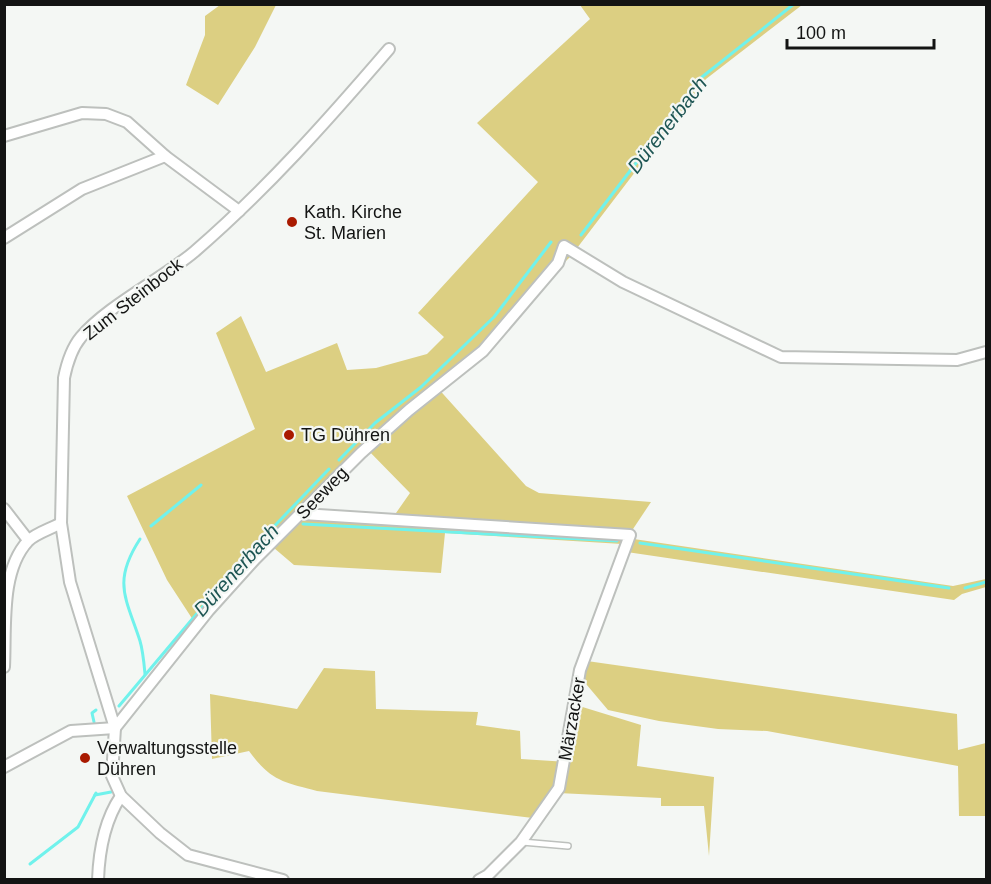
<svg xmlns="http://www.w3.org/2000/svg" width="991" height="884" font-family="Arial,sans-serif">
	<rect width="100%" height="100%" fill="#f4f7f4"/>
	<g fill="#dccf82" fill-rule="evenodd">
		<polygon points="220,5 276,5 255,47 218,105 186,85 205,35 205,16"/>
		<path d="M580,5h222l-96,74 -135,177 -94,93 -42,36 91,101 13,7 112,9 -24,36 326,48 33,-7v8l-24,7 -8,6 -334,-49 2,-7 -177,-11 -4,40 -147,-8 -20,-17 -79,75 -28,-43 -40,-84 128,-67 -39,-96 25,-17 25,56 71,-29 10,27 29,-2 51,-14 17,-17 -26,-24 120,-131 -61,-59 113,-104zM364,446l46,47 -21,30 -88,-13z"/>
		<polygon points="587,661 957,714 958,750 986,743 986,816 959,816 958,766 767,731 718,729 659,721 608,710 581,678"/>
		<path d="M324,668l51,3 1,38 102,3 -2,13 44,6 1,28 47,3 8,-57 65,20 -4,41 77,11 -5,79 -5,-50h-43v-8l-103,-5 -17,26 -224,-28c-34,-9 -46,-10 -68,-40l-37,8 -2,-65 87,15z"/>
	</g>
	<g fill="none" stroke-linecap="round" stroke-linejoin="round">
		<g stroke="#70f2ec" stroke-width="3">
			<polyline points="581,235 702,77 794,4"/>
			<polyline points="339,460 375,423 421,387 494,317 551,242"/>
			<polyline points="303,524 617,541"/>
			<polyline points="151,526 201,485"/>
			<path d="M140,539c-28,43 -14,59 0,102 3,10 4,22 5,33"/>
			<polyline points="640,543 949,588"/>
			<polyline points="965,588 986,582"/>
			<polyline points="119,706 242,560 329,469"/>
			<polyline points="94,722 92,713 96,710"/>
			<polyline points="95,795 111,792"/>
			<polyline points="30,864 78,827 96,793"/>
		</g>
		<defs>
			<polyline id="lane" points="522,842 568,846"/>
			<g id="street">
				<polyline points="4,136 82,113 106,114 127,122 165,156 239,211"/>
				<polyline points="4,238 82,189 165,156"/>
				<polyline points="4,509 28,540"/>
				<polyline points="303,514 630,535 580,670 559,788 521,842 488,875 479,880"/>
				<path d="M4,667c2,-40 -4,-96 24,-126 8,-8 23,-12 33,-18"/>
				<polyline points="115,728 209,610 255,559 361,453 409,410 483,351 558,263 564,246 623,282 781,357 957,360 986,352"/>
				<polyline points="4,767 71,731 115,728"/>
				<path d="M98,880c1,-29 6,-59 23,-84"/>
				<path d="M283,880l-95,-25 -28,-22 -39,-37 -9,-20 3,-48 -45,-146 -9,-59 3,-145c3,-15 7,-29 17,-41 26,-31 81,-58 113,-85 72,-62 134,-132 195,-203"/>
			</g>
		</defs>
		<use href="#lane" stroke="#bdc0bd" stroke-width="8"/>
		<use href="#street" stroke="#bdc0bd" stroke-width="14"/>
		<use href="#lane" stroke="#fff" stroke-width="5"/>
		<use href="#street" stroke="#fff" stroke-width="10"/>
	</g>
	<g fill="#a91a00" stroke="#f4f7f4" stroke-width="2">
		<circle cx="292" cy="222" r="6"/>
		<circle cx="289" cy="435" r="6"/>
		<circle cx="85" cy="758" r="6"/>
	</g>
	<g text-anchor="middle" stroke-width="4.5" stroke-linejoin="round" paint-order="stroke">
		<g font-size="18" fill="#131413" stroke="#f4f7f4" text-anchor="start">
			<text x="304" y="218">Kath. Kirche<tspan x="304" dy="21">St. Marien</tspan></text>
			<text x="301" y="441">TG Dühren</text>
			<text x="97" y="754">Verwaltungsstelle<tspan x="97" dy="21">Dühren</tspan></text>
		</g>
		<g font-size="18" fill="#131413" stroke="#f4f7f4">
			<text transform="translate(133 299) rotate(-38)" y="6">Zum Steinbock</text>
			<text transform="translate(322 493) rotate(-46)" y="6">Seeweg</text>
			<text transform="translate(572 719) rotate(-80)" y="6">Märzacker</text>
		</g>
		<g font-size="20" font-style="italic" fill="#1d5553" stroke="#f4f7f4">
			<text transform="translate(667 125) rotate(-52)" y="7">Dürenerbach</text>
			<text transform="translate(236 570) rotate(-48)" y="7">Dürenerbach</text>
		</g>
	</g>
	<rect width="991" height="884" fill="none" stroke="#131413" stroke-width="12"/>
	<path d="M787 39v9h147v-9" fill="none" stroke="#131413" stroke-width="3"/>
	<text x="796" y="39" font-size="18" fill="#131413" stroke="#f4f7f4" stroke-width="4.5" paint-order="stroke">100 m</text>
</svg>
